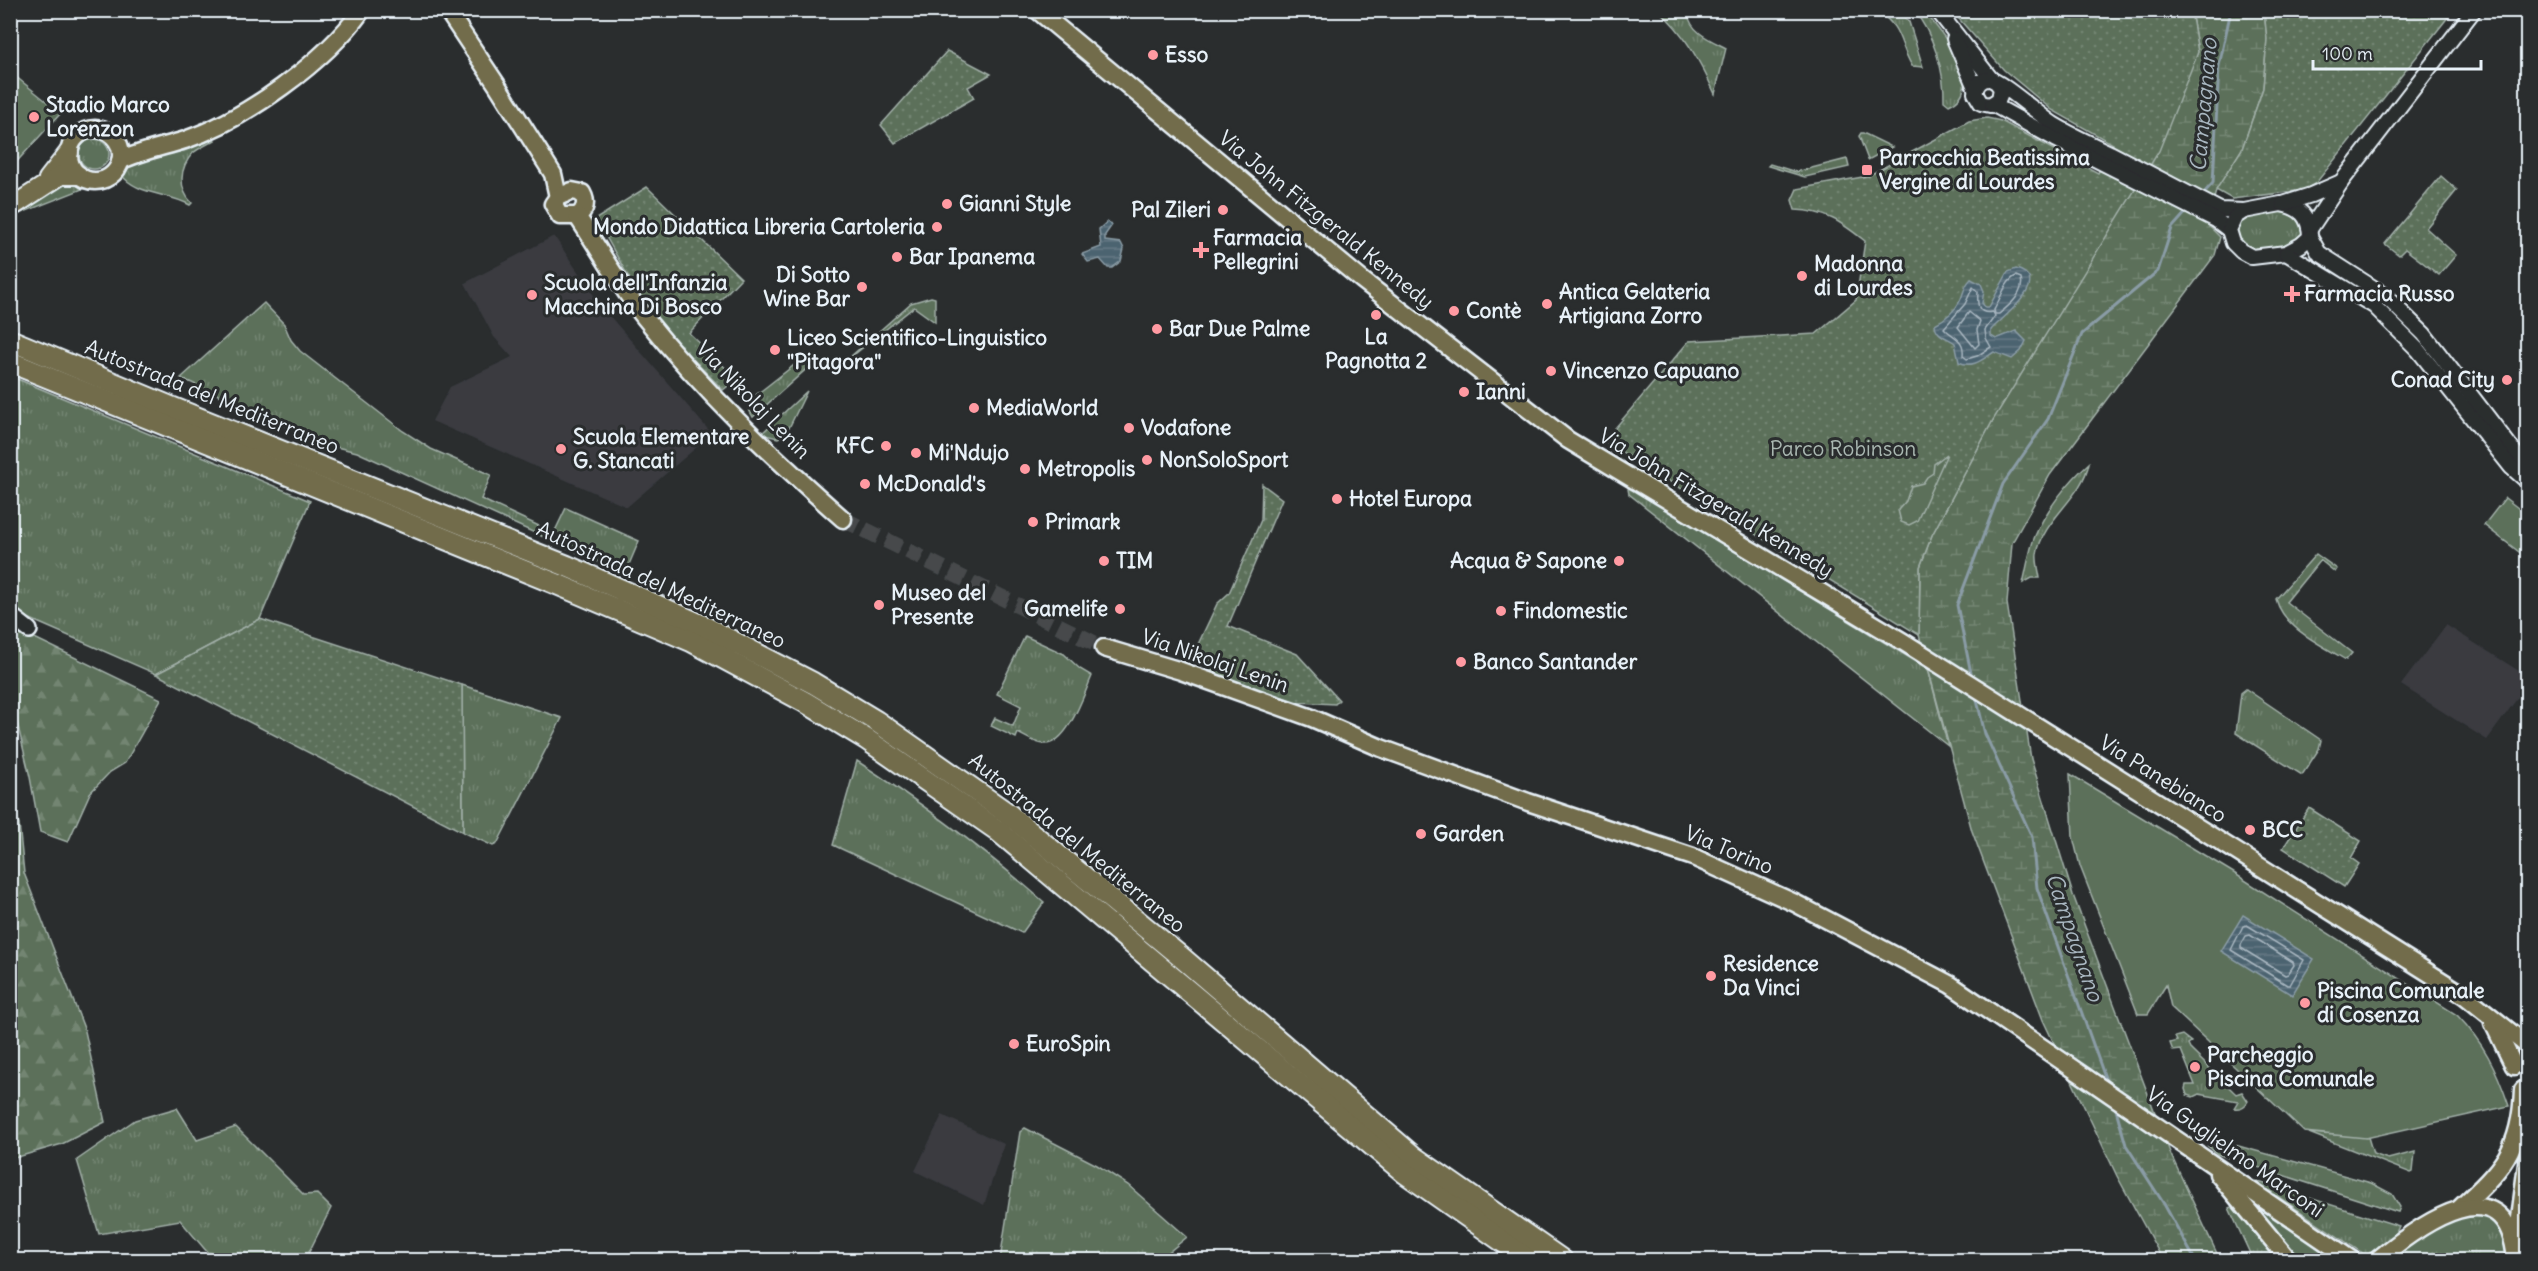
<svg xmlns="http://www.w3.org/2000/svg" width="2538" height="1271" font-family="Delius,sans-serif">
	<defs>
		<pattern id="grass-tufts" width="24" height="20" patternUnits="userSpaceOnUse" patternTransform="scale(1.5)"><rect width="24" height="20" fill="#5c705a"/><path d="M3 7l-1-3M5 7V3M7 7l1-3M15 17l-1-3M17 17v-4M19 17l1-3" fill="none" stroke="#738572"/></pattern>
		<pattern id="forest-firs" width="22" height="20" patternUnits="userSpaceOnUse" patternTransform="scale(1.5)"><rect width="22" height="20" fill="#5c705a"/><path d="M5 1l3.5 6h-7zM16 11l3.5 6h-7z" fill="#738572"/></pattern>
		<pattern id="wetland-marsh" width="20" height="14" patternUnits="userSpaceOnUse" patternTransform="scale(1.5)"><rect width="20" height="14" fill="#5c705a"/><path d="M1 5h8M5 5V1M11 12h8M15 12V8" fill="none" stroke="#738572"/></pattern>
		<pattern id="park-dots" width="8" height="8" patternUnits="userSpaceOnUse" patternTransform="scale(1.5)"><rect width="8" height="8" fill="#5c705a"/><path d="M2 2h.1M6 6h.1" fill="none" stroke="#738572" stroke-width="1.8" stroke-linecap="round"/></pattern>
		<pattern id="water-rules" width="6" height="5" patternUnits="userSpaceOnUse" patternTransform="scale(1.5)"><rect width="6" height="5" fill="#4c6370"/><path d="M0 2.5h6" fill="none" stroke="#667a85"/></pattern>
	</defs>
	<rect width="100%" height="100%" fill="#2a2d2e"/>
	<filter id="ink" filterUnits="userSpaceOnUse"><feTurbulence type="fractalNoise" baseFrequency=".0167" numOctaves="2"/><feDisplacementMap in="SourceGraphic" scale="12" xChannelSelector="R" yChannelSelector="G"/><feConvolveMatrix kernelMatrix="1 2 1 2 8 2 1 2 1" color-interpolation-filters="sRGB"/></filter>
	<g filter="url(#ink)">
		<g fill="#3a3b41">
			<polygon points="554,236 601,306 712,434 627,507 432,421 450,387 512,357 494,337 465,283"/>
			<polygon points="2446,625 2527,676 2527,685 2487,740 2401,685"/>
			<polygon points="942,1115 1004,1144 984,1205 915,1171"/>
		</g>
		<g fill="url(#grass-tufts)" stroke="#a2b0a9" stroke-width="1.5">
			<path d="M1659,11h31l-2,3c3,19 23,26 38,34l-11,46c-14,-31 -30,-61 -56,-83z"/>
			<path d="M1877,11h21l11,11 14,45 -11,-1c-14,-24 -9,-38 -35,-55z"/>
			<path d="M1914,11h10c16,19 65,77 25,94l-5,-4c1,-29 -11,-68 -30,-90z"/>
			<polygon points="1861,133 1863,133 1892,147 1868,160 1859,136"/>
			<path d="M213,138l2,2c-7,4 -16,8 -22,13 -14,15 -15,36 -1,50l-2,2c-21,-12 -47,-9 -66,-27l-1,-3 7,-12 26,-8 28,-4z"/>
			<circle cx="94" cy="154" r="15"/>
			<polygon points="1847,159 1849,167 1805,177 1768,166 1770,164 1796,172"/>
			<polygon points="67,178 85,188 11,217 57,182"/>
			<polygon points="2292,208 2307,230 2300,243 2252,254 2242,249 2232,230 2237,219"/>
			<polygon points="931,297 935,298 935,322 914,307 841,365 911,303"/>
			<polygon points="264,303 284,324 291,340 300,351 403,431 431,449 491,475 481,499 554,533 566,508 639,541 625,574 357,452 328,445 181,378"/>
			<polygon points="808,358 814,362 753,417 748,408 752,398 802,359"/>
			<polygon points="10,376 310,501 260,619 156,674 28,618 11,607"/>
			<polygon points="807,391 786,434 778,438 761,434"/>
			<path d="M2089,463c-7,35 -46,56 -52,91 -1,7 2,17 3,24h-8l-9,5c4,-15 6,-33 12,-47 11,-26 33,-54 54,-73z"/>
			<polygon points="1631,488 1928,669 1948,746 1629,494 1628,489"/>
			<path d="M2316,554l21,15 -2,3 -15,-12 -34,42 66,51 -6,7c-24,-15 -62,-31 -70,-61z"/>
			<path d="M1025,636l39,18 16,15 12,7c-8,18 -24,68 -47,68 -9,0 -19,-7 -27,-11l-2,5 -25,-12 4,-8 18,8 8,-20 -24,-12z"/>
			<polygon points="462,685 562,718 497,844 493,846 463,832"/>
			<polygon points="2246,689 2321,740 2319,749 2302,775 2236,733 2241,693"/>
			<path d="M857,761c66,43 128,89 187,141l-22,31 -189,-88z"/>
			<path d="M2182,1035l9,7 -3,2 3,6 45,44 6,-2 6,9c-3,6 -8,8 -14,7l4,-7 -39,-7 -6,3 -6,-2 -2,-6 1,-4h9l-14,-35 -8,1 -3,-8 7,-2 -2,-4z"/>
			<polygon points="177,1108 197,1140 236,1127 304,1195 317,1194 331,1208 305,1260 214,1260 180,1220 99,1234 77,1160 135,1120"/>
			<polygon points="1025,1128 1097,1165 1128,1185 1187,1237 1159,1260 1000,1260 1020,1132"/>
			<polygon points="2309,1133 2368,1137 2373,1154 2388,1159 2415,1152 2413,1172 2411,1173"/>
			<polygon points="2224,1142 2371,1183 2392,1194 2400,1207 2398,1212 2217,1154 2208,1146"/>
			<polygon points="2255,1181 2399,1226 2395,1235 2367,1256"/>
			<polygon points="2243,1196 2335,1260 2295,1260"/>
			<polygon points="2234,1206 2280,1260 2253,1260 2229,1208"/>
			<path d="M2463,1213c7,1 18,1 25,4 14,8 18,29 20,43h-124z"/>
		</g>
		<g fill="url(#forest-firs)" stroke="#a2b0a9" stroke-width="1.5">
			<polygon points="10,628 18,630 161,699 125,763 110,772 90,793 68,842 40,832 30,777 11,697"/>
			<polygon points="11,788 19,824 24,873 85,1031 105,1122 62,1144 11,1159"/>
		</g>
		<polygon fill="url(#wetland-marsh)" stroke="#a2b0a9" stroke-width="1.5" points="2191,11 2264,11 2267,39 2263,88 2242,149 2216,191 2207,224 2220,237 2215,255 2050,475 2012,543 2007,603 2031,759 2073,895 2171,1155 2220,1260 2163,1260 2117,1176 2043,1020 1972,831 1919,635 1920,567 1932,535 1993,420 2198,52"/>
		<g fill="url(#park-dots)" stroke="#a2b0a9" stroke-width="1.5">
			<path d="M1952,11h239l7,41 -39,99 -166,269 -61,115 -12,32 -1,68 -315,-194 85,-100 127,-7 40,-34 9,-59c-24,-19 -39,-30 -70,-31l-3,-10 5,-11 71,-13 101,-55 18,-3 14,3 97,52 15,-29 -61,-34 -48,-40z"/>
			<polygon points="2264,11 2453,11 2316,183 2304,190 2232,199 2216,190 2242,149 2263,88 2267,39"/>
			<polygon points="947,51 991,74 968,87 974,98 895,143 881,125"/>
			<polygon points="2441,176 2457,190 2426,228 2456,255 2439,275 2405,249 2399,255 2385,244"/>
			<polygon points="647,187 741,278 689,333 737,379 723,390 650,315 596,219"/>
			<polygon points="1262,484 1282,499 1228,626 1297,654 1339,700 1335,704 1298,702 1222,678 1193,655 1217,604 1229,593 1261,520"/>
			<polygon points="260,619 462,685 463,832 156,674"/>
			<polygon points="2309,808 2361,841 2351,858 2359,864 2344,887 2283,848"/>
		</g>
		<g fill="#5c705a" stroke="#a2b0a9" stroke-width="1.5">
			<polygon points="10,72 61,113 11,168 10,168"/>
			<polygon points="1947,454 1917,521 1909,525 1901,522 1898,510 1906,501 1911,486 1923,483 1927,477 1933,473 1934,464"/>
			<polygon points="2505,498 2527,515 2527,558 2484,525"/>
			<path d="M2070,774l162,98 225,143c27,28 39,53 52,91l-143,32 -62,-6 -133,-125 -5,-22 -18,29h-10l-58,-148 -7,-29z"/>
		</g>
		<g fill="url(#water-rules)" stroke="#8a9ca6" stroke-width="1.5">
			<polygon points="1107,222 1112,225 1105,235 1105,241 1121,243 1124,249 1121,261 1112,268 1108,268 1100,259 1088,262 1082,254 1101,247 1099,229"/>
			<path d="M2016,269c39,11 -16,50 -25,61v6l5,3 20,-8 10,10 -5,10 -9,8 -18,-7c-11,7 -22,17 -35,10l-4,-19c-8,-6 -19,-7 -20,-19 10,-5 20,-13 25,-23 4,-8 4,-16 11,-22l10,5 3,7 -2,12 3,4h4l19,-35z"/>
			<polygon points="2243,915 2314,959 2292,995 2221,951"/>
		</g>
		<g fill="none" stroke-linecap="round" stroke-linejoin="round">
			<g stroke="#aab8c2" stroke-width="1.5">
				<path d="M2016,276l5,2c4,15 -11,27 -22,36h-4l-1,-4c6,-10 11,-29 22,-34z"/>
				<path d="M1973,287l5,5c-1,12 -1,23 15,20l2,4 -10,14 1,8 5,9 -14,9 -10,3 -4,-3c2,-18 -10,-18 -19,-28l21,-24z"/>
				<polygon points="1969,312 1980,321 1977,330 1979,344 1975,348 1958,327"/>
				<polygon points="2247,925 2304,960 2290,985 2287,985 2231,950 2243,926"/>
				<polygon points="2250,935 2293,962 2294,965 2288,974 2285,975 2241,948 2241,945 2246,936"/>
			</g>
			<g stroke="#8a9ca6" stroke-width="3">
				<polyline points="2201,196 2213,183 2219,66 2231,10"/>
				<polyline points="1972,678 1957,605 2003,484 2048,419 2082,334 2158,271 2172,228 2188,210"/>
				<polyline points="1976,696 1985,734 2032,837 2037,888 2108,1086"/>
				<polyline points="2115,1106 2126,1145 2164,1204 2195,1260"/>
			</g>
			<polyline stroke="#464a4c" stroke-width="16" stroke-dasharray="16 8" stroke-linecap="butt" points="843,519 1104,648"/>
			<defs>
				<g id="tertiary">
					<polyline points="1937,10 1992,80"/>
					<polyline points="1954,39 1976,90"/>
					<path d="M1996,82l5,6 -2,11 -9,6 -9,-2 -6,-10c1,-7 6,-15 15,-14 9,1 51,37 63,45 18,11 38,20 57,29 37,19 73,38 110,57l24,1"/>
					<polyline points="1992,104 2055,139 2216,220 2229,230"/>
					<path d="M2281,204c19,3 29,13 29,33l-9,8 -15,8 -34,4 -11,-6 -8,-8 -4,-13 6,-13 9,-6z"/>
					<polyline points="2283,204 2311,195 2341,182"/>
					<polyline points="2310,229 2342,181 2474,10"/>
					<polyline points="2310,237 2319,253 2383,294 2424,334 2516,454 2528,464"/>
					<polyline points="2286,253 2374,306 2418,350 2511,467 2528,482"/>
				</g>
				<polyline id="secondary" points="10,615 29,630"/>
				<g id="primary">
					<polyline points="447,10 497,85 553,174 558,197"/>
					<polyline points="1037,10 1362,280 1568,440 1902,641 2464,995 2528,1046"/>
					<circle cx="95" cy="155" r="26"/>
					<path d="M120,161c21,-10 43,-14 65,-21 61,-21 140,-78 177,-130"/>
					<path d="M572,191l10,2c5,9 4,17 -5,23h-17l-7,-12 5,-7z"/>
					<path d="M577,216c23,34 43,71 68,102 59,74 128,139 198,201"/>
					<polyline points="1104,648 1181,671 1312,718 1381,748 1528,802 1693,857 1795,903 1951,985 2352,1260"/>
					<polyline points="2493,1023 2514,1066"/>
					<polyline points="2218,1174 2289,1260"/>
					<path d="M2460,1208c42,-39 61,-58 63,-118"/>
					<polyline points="2516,1249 2528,1156"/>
					<path d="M2377,1260c41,-34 130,-100 139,0"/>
				</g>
				<g id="trunk">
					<polyline points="48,179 69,152"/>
					<polyline points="10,208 61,175 78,175"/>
				</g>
				<g id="motorway">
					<polyline points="10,340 171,407 567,566 701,625 813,683 876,721 1007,813 1181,957 1414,1157 1562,1260"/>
					<polyline points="10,362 559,585 691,641 805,702 866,739 997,830 1405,1173 1529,1260"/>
				</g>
			</defs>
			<use href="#tertiary" stroke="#e8f1f8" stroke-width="18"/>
			<use href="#secondary" stroke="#e8f1f8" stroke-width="20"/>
			<use href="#primary" stroke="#e8f1f8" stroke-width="21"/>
			<use href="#trunk" stroke="#e8f1f8" stroke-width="22"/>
			<use href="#motorway" stroke="#e8f1f8" stroke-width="24"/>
			<use href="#tertiary" stroke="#2a2d2e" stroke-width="14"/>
			<use href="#secondary" stroke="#2a2d2e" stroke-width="15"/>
			<use href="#primary" stroke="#726c4b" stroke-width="16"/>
			<use href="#trunk" stroke="#726c4b" stroke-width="18"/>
			<use href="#motorway" stroke="#726c4b" stroke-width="20"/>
		</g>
	</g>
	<g fill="#ff9aa2" stroke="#2a2d2e" stroke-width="2">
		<circle cx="1153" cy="55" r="6"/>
		<circle cx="34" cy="117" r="6"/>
		<rect x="1861" y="164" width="12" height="12" rx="3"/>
		<circle cx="947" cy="204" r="6"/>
		<circle cx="1223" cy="210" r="6"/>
		<circle cx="937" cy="227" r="6"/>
		<path d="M1198 241h6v6h6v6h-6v6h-6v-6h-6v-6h6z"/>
		<circle cx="897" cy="257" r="6"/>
		<circle cx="1802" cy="276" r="6"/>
		<circle cx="862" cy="287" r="6"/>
		<path d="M2289 285h6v6h6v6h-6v6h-6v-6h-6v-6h6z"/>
		<circle cx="532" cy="295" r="6"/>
		<circle cx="1547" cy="304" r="6"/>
		<circle cx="1454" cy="311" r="6"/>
		<circle cx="1376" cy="315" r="6"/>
		<circle cx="1157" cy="329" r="6"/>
		<circle cx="775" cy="350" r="6"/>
		<circle cx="1551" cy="371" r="6"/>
		<circle cx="2507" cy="380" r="6"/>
		<circle cx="1464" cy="392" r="6"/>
		<circle cx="974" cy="408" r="6"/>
		<circle cx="1129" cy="428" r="6"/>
		<circle cx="886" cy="446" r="6"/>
		<circle cx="561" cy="449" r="6"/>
		<circle cx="916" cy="453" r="6"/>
		<circle cx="1147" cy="460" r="6"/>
		<circle cx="1025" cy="469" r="6"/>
		<circle cx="865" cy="484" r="6"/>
		<circle cx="1337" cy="499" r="6"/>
		<circle cx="1033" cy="522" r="6"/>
		<circle cx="1104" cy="561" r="6"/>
		<circle cx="1619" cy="561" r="6"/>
		<circle cx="879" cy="605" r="6"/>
		<circle cx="1120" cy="609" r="6"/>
		<circle cx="1501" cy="611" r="6"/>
		<circle cx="1461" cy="662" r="6"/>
		<circle cx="2250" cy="830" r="6"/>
		<circle cx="1421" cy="834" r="6"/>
		<circle cx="1711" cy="976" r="6"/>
		<circle cx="2305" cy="1003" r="6"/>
		<circle cx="1014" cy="1044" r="6"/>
		<circle cx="2195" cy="1067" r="6"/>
	</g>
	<g text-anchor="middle" stroke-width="6" stroke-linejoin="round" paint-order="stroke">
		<g font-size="21" font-weight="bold" fill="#e8f1f8" stroke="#2a2d2e" text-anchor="start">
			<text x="1165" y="62">Esso</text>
			<text x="46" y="112">Stadio Marco<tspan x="46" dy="24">Lorenzon</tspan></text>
			<text x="1879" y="165">Parrocchia Beatissima<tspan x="1879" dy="24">Vergine di Lourdes</tspan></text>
			<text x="959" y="211">Gianni Style</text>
			<text x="1211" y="217" text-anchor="end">Pal Zileri</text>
			<text x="925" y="234" text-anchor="end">Mondo Didattica Libreria Cartoleria</text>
			<text x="1213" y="245">Farmacia<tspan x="1213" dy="24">Pellegrini</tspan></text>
			<text x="909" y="264">Bar Ipanema</text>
			<text x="1814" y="271">Madonna<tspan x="1814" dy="24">di Lourdes</tspan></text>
			<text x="850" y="282" text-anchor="end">Di Sotto<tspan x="850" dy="24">Wine Bar</tspan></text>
			<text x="544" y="290">Scuola dell'Infanzia<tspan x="544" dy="24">Macchina Di Bosco</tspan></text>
			<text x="1559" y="299">Antica Gelateria<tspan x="1559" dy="24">Artigiana Zorro</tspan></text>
			<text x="2304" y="301">Farmacia Russo</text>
			<text x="1466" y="318">Contè</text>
			<text x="1169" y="336">Bar Due Palme</text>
			<text x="1376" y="344" text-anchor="middle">La<tspan x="1376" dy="24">Pagnotta 2</tspan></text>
			<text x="787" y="345">Liceo Scientifico-Linguistico<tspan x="787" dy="24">"Pitagora"</tspan></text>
			<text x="1563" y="378">Vincenzo Capuano</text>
			<text x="2495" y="387" text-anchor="end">Conad City</text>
			<text x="1476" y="399">Ianni</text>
			<text x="986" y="415">MediaWorld</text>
			<text x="1141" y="435">Vodafone</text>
			<text x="573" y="444">Scuola Elementare<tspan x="573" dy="24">G. Stancati</tspan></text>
			<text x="874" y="453" text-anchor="end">KFC</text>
			<text x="928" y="460">Mi'Ndujo</text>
			<text x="1159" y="467">NonSoloSport</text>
			<text x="1037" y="476">Metropolis</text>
			<text x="877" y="491">McDonald's</text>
			<text x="1349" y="506">Hotel Europa</text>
			<text x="1045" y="529">Primark</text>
			<text x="1116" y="568">TIM</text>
			<text x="1607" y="568" text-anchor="end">Acqua &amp; Sapone</text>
			<text x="891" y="600">Museo del<tspan x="891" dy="24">Presente</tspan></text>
			<text x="1108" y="616" text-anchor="end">Gamelife</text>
			<text x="1513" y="618">Findomestic</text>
			<text x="1473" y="669">Banco Santander</text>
			<text x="2262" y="837">BCC</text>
			<text x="1433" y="841">Garden</text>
			<text x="1723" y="971">Residence<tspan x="1723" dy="24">Da Vinci</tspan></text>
			<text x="2317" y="998">Piscina Comunale<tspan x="2317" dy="24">di Cosenza</tspan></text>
			<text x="1026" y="1051">EuroSpin</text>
			<text x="2207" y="1062">Parcheggio<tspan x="2207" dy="24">Piscina Comunale</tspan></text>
		</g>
		<g font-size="21" fill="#e8f1f8" stroke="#2a2d2e">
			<text transform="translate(1326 220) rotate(39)" y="7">Via John Fitzgerald Kennedy</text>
			<text transform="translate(212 397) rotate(22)" y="7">Autostrada del Mediterraneo</text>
			<text transform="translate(753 400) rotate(46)" y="7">Via Nikolaj Lenin</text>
			<text transform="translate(1716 503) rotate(31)" y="7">Via John Fitzgerald Kennedy</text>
			<text transform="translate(661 585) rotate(25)" y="7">Autostrada del Mediterraneo</text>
			<text transform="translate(1215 661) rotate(19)" y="7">Via Nikolaj Lenin</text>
			<text transform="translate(2163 779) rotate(32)" y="7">Via Panebianco</text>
			<text transform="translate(1077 843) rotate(39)" y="7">Autostrada del Mediterraneo</text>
			<text transform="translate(1729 850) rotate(23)" y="7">Via Torino</text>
			<text transform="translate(2235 1152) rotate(35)" y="7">Via Guglielmo Marconi</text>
		</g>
		<g font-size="21" fill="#a9b7b1" stroke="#2a2d2e">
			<text x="1843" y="456">Parco Robinson</text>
		</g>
		<g font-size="22" font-style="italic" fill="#aab8c2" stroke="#2a2d2e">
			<text transform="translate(2203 105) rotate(-85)" y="8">Campagnano</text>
			<text transform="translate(2075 937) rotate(71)" y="8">Campagnano</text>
		</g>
	</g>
	<rect width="2538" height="1271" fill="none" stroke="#2a2d2e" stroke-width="36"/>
	<rect x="18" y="18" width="2502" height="1235" fill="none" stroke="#e8f1f8" stroke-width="2" filter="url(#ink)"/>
	<path d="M2313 60v9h168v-9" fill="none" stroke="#e8f1f8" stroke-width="3"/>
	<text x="2322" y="60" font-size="18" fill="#e8f1f8" stroke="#2a2d2e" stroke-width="4.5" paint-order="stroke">100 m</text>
</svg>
